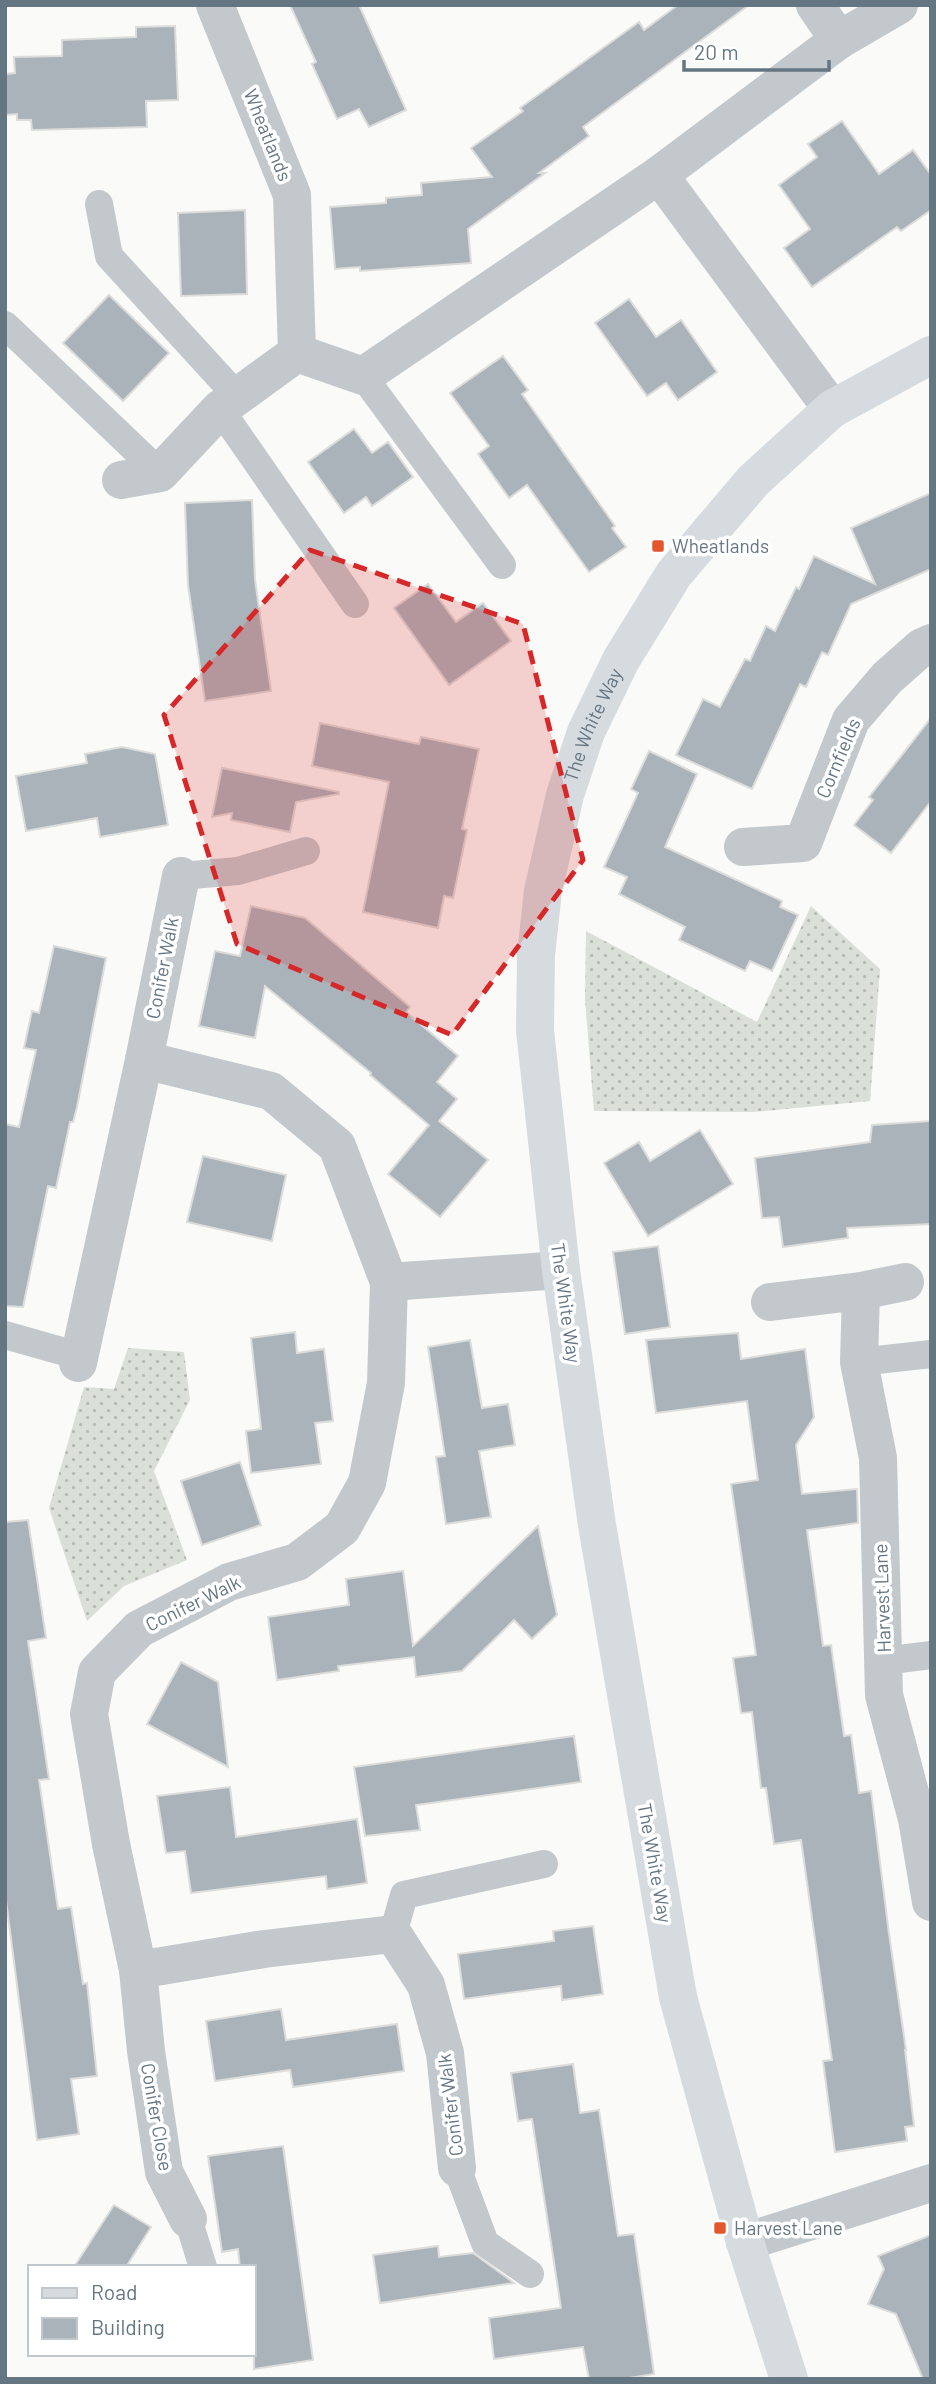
<svg xmlns="http://www.w3.org/2000/svg" width="936" height="2384" font-family="Barlow,sans-serif">
	<defs>
		<pattern id="grass-dots" width="8" height="8" patternUnits="userSpaceOnUse" patternTransform="scale(1.75)"><rect width="8" height="8" fill="#dadfd7"/><path d="M2 2h.1M6 6h.1" fill="none" stroke="#b4b9b4" stroke-width="1.8" stroke-linecap="round"/></pattern>
	</defs>
	<rect width="100%" height="100%" fill="#fafaf8"/>
	<g fill="url(#grass-dots)">
		<polygon points="811,906 880,969 870,1101 753,1112 594,1111 585,999 586,931 757,1022"/>
		<polygon points="128,1348 184,1352 190,1400 154,1471 187,1560 124,1586 87,1621 49,1508 84,1387 114,1389"/>
	</g>
	<g fill="#aab3b9" stroke="#dcdcda" stroke-width="2">
		<polygon points="290,5 359,5 406,110 369,127 359,109 337,119 312,64 316,62"/>
		<polygon points="678,5 749,5 583,127 589,136 539,173 545,173 468,229 471,263 360,271 360,267 335,269 330,207 386,203 386,198 422,195 421,183 492,177 471,148 523,111 520,108 639,22 644,30"/>
		<polygon points="175,26 178,100 146,101 147,127 32,130 31,120 17,120 17,114 5,115 5,74 15,73 14,57 62,56 62,40 136,37 136,27"/>
		<polygon points="842,121 879,174 913,150 931,175 931,210 901,231 897,227 812,287 784,248 810,229 779,185 817,157 808,144"/>
		<polygon points="245,210 247,294 181,296 178,213"/>
		<polygon points="109,295 169,353 123,401 63,343"/>
		<polygon points="629,299 656,337 681,320 717,372 678,400 666,383 647,396 595,323"/>
		<polygon points="503,356 528,390 522,394 615,526 612,528 626,547 589,572 527,485 509,498 478,454 489,446 450,393"/>
		<polygon points="354,429 372,453 388,442 413,477 372,506 366,497 344,513 308,462"/>
		<polygon points="931,493 931,569 851,604 828,655 822,652 806,687 800,684 752,789 676,755 703,699 720,707 745,659 750,661 766,626 775,631 796,587 799,589 814,556 875,584 851,528"/>
		<polygon points="252,500 255,580 271,691 205,701 188,585 185,503"/>
		<polygon points="428,584 456,622 483,603 511,641 449,685 394,608"/>
		<polygon points="931,718 931,801 891,853 854,825 873,800 869,797"/>
		<polygon points="320,723 419,744 421,737 479,749 462,829 467,830 453,898 444,896 438,928 363,912 389,782 312,766"/>
		<polygon points="122,747 155,754 168,825 100,837 97,818 26,831 16,776 87,763 85,754"/>
		<polygon points="649,751 697,774 665,847 782,901 780,907 798,915 772,971 750,961 745,971 679,940 685,927 619,894 627,877 604,867 638,793 631,789"/>
		<polygon points="222,768 339,792 339,794 296,802 290,832 231,820 232,813 212,817"/>
		<polygon points="251,906 305,918 410,1007 406,1012 458,1056 437,1082 457,1099 439,1121 488,1160 440,1217 388,1174 429,1125 370,1075 371,1073 265,986 255,1038 199,1026 215,951 240,956"/>
		<polygon points="54,946 106,958 77,1107 73,1122 70,1122 56,1188 48,1186 23,1307 5,1306 5,1124 19,1127 36,1050 24,1048 32,1011 39,1013"/>
		<polygon points="931,1121 931,1224 847,1228 848,1238 783,1247 779,1217 762,1218 755,1158 870,1142 872,1125"/>
		<polygon points="700,1130 733,1184 648,1236 604,1163 639,1142 650,1161"/>
		<polygon points="203,1156 286,1175 272,1241 187,1222"/>
		<polygon points="658,1246 670,1327 625,1334 613,1252"/>
		<polygon points="295,1332 297,1353 324,1349 333,1421 315,1423 321,1464 251,1473 246,1431 261,1429 251,1338"/>
		<polygon points="738,1333 741,1359 805,1349 814,1417 796,1445 802,1494 857,1489 858,1523 807,1530 823,1646 831,1645 844,1736 851,1735 859,1793 871,1791 889,1934 906,2050 905,2050 914,2126 905,2127 907,2141 835,2152 823,2061 832,2060 801,1840 774,1844 766,1788 761,1788 752,1712 741,1713 733,1658 756,1655 731,1484 758,1480 747,1401 656,1413 646,1340"/>
		<polygon points="470,1340 482,1408 508,1404 515,1445 479,1451 491,1517 446,1524 436,1457 445,1456 428,1347"/>
		<polygon points="240,1462 261,1525 202,1545 181,1481"/>
		<polygon points="28,1520 46,1638 28,1641 49,1779 39,1780 58,1909 71,1907 83,1984 87,1983 97,2076 71,2079 79,2134 37,2140 5,1892 5,1522"/>
		<polygon points="538,1526 557,1615 532,1639 514,1620 462,1671 416,1677 414,1657 338,1666 339,1671 277,1680 268,1617 349,1605 346,1579 403,1571 413,1646"/>
		<polygon points="181,1662 218,1682 228,1767 147,1724"/>
		<polygon points="574,1736 581,1782 416,1805 420,1830 365,1836 354,1767"/>
		<polygon points="230,1787 236,1837 357,1819 367,1883 327,1889 326,1876 191,1893 185,1851 166,1853 157,1796"/>
		<polygon points="593,1926 603,1994 562,2000 561,1986 464,1999 458,1954 554,1941 553,1931"/>
		<polygon points="281,2009 286,2040 397,2024 404,2071 293,2087 290,2070 215,2081 206,2021"/>
		<polygon points="573,2064 580,2113 599,2110 618,2236 634,2234 654,2374 623,2379 589,2379 583,2347 494,2359 489,2318 561,2308 532,2119 518,2121 511,2073"/>
		<polygon points="283,2146 313,2360 254,2369 254,2267 240,2267 238,2249 222,2252 208,2156"/>
		<polygon points="114,2205 151,2227 126,2267 74,2267"/>
		<polygon points="931,2235 931,2379 923,2379 896,2314 868,2304 884,2269 878,2256"/>
		<polygon points="438,2246 439,2257 473,2253 514,2283 380,2303 373,2255"/>
	</g>
	<g fill="none" stroke-linecap="round" stroke-linejoin="round">
		<g stroke="#c3c8cc" stroke-width="28">
			<polyline points="99,204 109,256 237,396"/>
			<polyline points="5,325 160,473"/>
			<polyline points="363,376 502,565"/>
			<polyline points="220,409 355,604"/>
			<polyline points="181,876 238,871 306,851"/>
			<polyline points="5,1335 79,1356"/>
			<polyline points="859,1362 931,1354"/>
			<polyline points="884,1661 931,1655"/>
			<polyline points="393,1934 404,1895 544,1864"/>
			<polyline points="457,2168 485,2243 530,2274"/>
			<polyline points="188,2219 203,2267"/>
		</g>
		<g stroke="#c3c8cc" stroke-width="38">
			<polyline points="215,5 292,195 297,353"/>
			<polyline points="815,5 839,40 899,5"/>
			<polyline points="659,175 832,409"/>
			<polyline points="121,480 160,473 220,409 297,353 363,376 659,175 839,40"/>
			<polyline points="743,847 803,843 851,720 887,678 922,647 931,643"/>
			<polyline points="181,876 144,1060 271,1091 337,1146 389,1282 561,1270"/>
			<polyline points="861,1291 859,1362 878,1458 884,1695 917,1819 931,1902"/>
			<polyline points="770,1302 861,1291 905,1282"/>
			<polyline points="78,1363 144,1060"/>
			<polyline points="138,1970 264,1949 393,1934 426,1985 445,2053 457,2168"/>
			<polyline points="188,2219 164,2172 146,2051 138,1970 111,1844 89,1714 97,1672 139,1629 229,1582 297,1562 342,1528 367,1483 386,1383 389,1282"/>
			<polyline points="745,2242 931,2183"/>
		</g>
		<path stroke="#d6dbdf" stroke-width="38" id="s1" d="M789,2379l-44,-137 -67,-245 -81,-472 -36,-255 -26,-240 1,-75 7,-64 22,-96 21,-63 35,-72 53,-86 79,-93 79,-72 99,-54"/>
	</g>
	<path fill="#d62828" fill-opacity="0.2" stroke="#d62828" stroke-width="5" stroke-dasharray="14 9" stroke-linejoin="round" d="M310,550l213,74 60,236 -131,175 -215,-91 -73,-229z"/>
	<g fill="#e4572e" stroke="#fff" stroke-width="2.5">
		<rect x="651" y="539" width="14" height="14" rx="3.5"/>
		<rect x="713" y="2221" width="14" height="14" rx="3.5"/>
	</g>
	<g text-anchor="middle" stroke-width="7" stroke-linejoin="round" paint-order="stroke">
		<g font-size="19" fill="#657683" stroke="#fff">
			<text transform="translate(268 135) rotate(68)" y="7">Wheatlands</text>
			<text dy="7" stroke="none"><textPath href="#s1" startOffset="1689">The White Way</textPath></text>
			<text transform="translate(838 758) rotate(-67)" y="7">Cornfields</text>
			<text transform="translate(162 968) rotate(-79)" y="7">Conifer Walk</text>
			<text transform="translate(566 1303) rotate(82)" y="7">The White Way</text>
			<text transform="translate(882 1598) rotate(-92)" y="7">Harvest Lane</text>
			<text transform="translate(193 1603) rotate(-26)" y="7">Conifer Walk</text>
			<text transform="translate(655 1863) rotate(80)" y="7">The White Way</text>
			<text transform="translate(450 2105) rotate(-97)" y="7">Conifer Walk</text>
			<text transform="translate(157 2117) rotate(80)" y="7">Conifer Close</text>
		</g>
		<g font-size="19" fill="#657683" stroke="#fff" text-anchor="start">
			<text x="672" y="553">Wheatlands</text>
			<text x="734" y="2235">Harvest Lane</text>
		</g>
	</g>
	<rect width="936" height="2384" fill="none" stroke="#657683" stroke-width="14"/>
	<rect x="28" y="2265" width="228" height="91" fill="#ffffff" stroke="#c1c8cd" stroke-width="2"/>
	<rect x="42" y="2288" width="35" height="10" fill="#d6dbdf" stroke="#c1c8cd" stroke-width="2"/>
	<text x="91" y="2300" font-size="21" fill="#657683">Road</text>
	<rect x="42" y="2318" width="35" height="21" fill="#aab3b9" stroke="#c1c8cd" stroke-width="2"/>
	<text x="91" y="2335" font-size="21" fill="#657683">Building</text>
	<path d="M684 60v10h145v-10" fill="none" stroke="#657683" stroke-width="3.5"/>
	<text x="694" y="60" font-size="21" fill="#657683" stroke="#ffffff" stroke-width="5" paint-order="stroke">20 m</text>
</svg>
